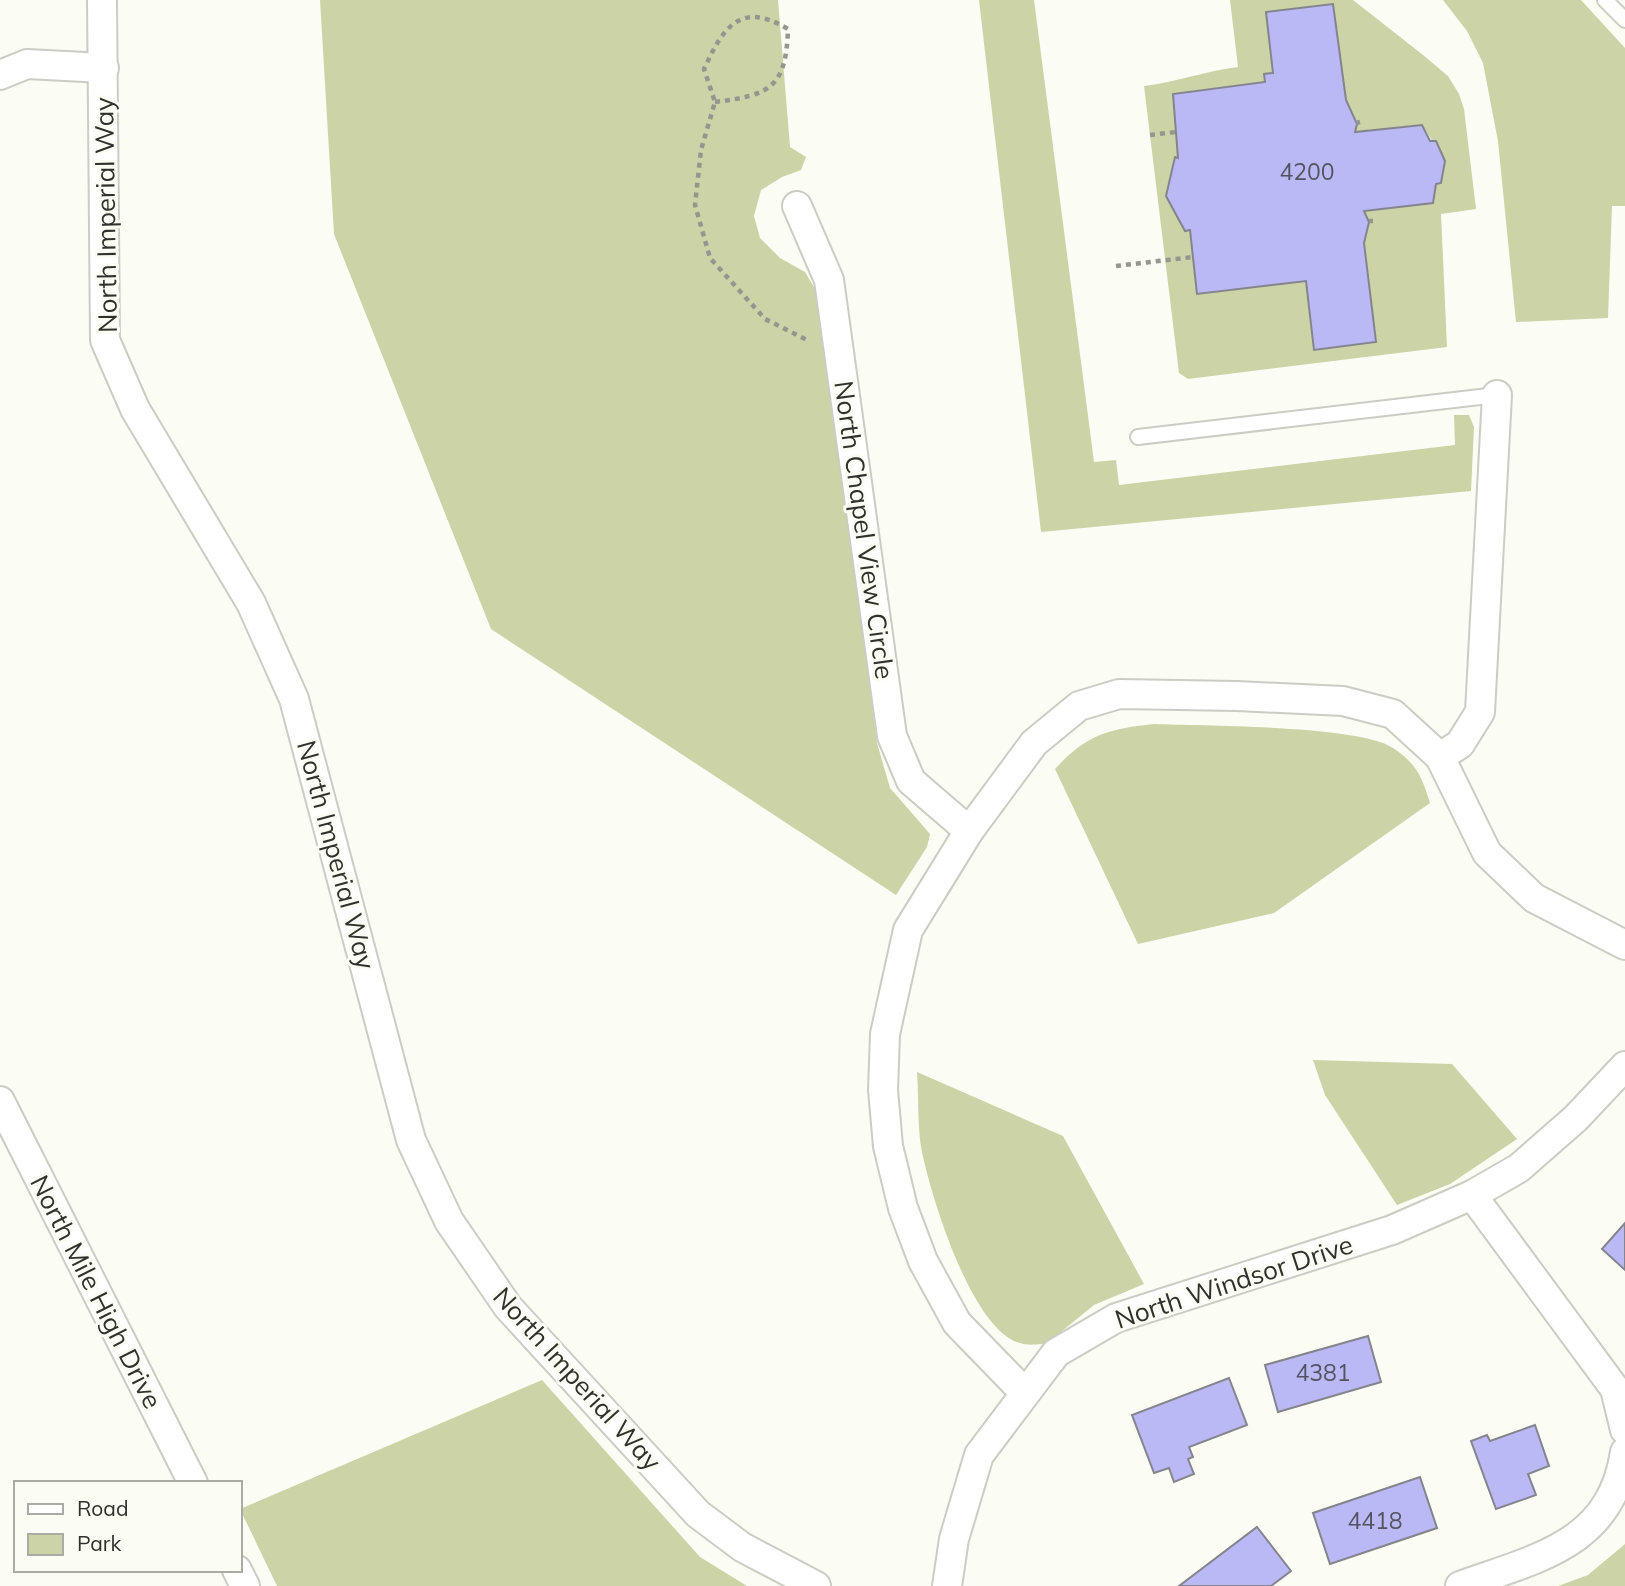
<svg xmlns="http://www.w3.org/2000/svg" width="1625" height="1586" font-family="Mulish,sans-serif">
	<rect width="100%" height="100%" fill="#fbfcf3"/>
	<g fill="#ccd3a6" fill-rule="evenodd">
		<polygon points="320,0 778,0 790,147 806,157 801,170 782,177 761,190 754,216 760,238 780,258 805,272 817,292 877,743 890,788 930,834 927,847 896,895 491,629 334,234"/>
		<polygon points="979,0 1034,0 1094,462 1116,460 1119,485 1455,445 1454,415 1469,415 1474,427 1471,491 1041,532"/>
		<path d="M1230,0h123l70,55 25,21 11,18 5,15 12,100 -35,5 6,133 -259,32 -9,-6 -35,-287c32,-4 62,-15 94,-19zM1333,5l13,95 11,24 -2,8 67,-7 23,36 -4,21 -5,2 -3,19 -69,8 5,11 -5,21 12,99 -62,8 -8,-69 -109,12 -7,-63 -5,1 -19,-35 9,-38 90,-76 -1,-8 9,-1 -7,-61z"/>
		<polygon points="1443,0 1581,0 1625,48 1625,206 1612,206 1608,318 1516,322 1498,141 1483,63 1467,31"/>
		<path d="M1154,724c47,2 207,1 239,24 24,16 29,29 37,55l-156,110 -136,31 -83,-175c32,-35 54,-40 99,-45z"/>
		<polygon points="1313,1060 1452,1064 1517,1139 1450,1184 1397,1205 1325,1095"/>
		<path d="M917,1072l146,64 81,148 -50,21 -48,39c-8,0 -18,2 -26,-1 -48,-12 -89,-147 -98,-191 -5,-25 -3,-54 -5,-80z"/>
		<polygon points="542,1380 700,1557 747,1586 277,1586 240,1509"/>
		<polygon points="1625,1544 1625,1586 1558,1586 1588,1575"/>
	</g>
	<g fill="#bab9f5" stroke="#84848d" stroke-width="2">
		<polygon points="1333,4 1346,100 1357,124 1355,132 1422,125 1430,141 1436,141 1445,161 1441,183 1436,184 1433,203 1364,211 1369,222 1364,243 1376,342 1314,350 1306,281 1197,294 1190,230 1185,231 1166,196 1175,157 1178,158 1173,94 1265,82 1264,74 1273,73 1266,12"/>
		<polygon points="1625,1223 1625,1270 1602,1249"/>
		<polygon points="1368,1336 1381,1382 1278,1412 1265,1365"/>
		<polygon points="1229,1378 1247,1425 1189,1447 1193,1457 1188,1459 1194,1474 1174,1482 1169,1468 1154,1473 1132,1415"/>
		<polygon points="1535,1425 1549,1466 1528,1474 1536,1495 1496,1509 1471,1441 1487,1435 1490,1441"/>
		<polygon points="1420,1477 1437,1528 1330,1564 1313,1513"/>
		<polygon points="1257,1527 1291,1571 1271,1586 1179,1586"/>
	</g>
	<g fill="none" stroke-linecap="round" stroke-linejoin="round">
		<defs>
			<g id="service">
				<polyline points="1605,0 1625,20"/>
				<polyline points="1138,437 1497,395"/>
			</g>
			<g id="minor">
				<polyline points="102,0 105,340 135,409 251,603 294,699 411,1140 449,1221 508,1307 698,1514 742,1547 816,1586"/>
				<polyline points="0,75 27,64 104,68"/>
				<polyline points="797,206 829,280 892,736 911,781 969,831"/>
				<polyline points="1440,757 1460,744 1480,712 1497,395"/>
				<polyline points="0,1101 193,1483"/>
				<polyline points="1472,1195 1615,1389 1625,1430"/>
				<polyline points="1024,1392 957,1323 923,1261 903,1208 888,1146 883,1090 885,1034 908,930 969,831 1034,743 1079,706 1119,694 1237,696 1343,701 1393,714 1440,757 1487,853 1534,898 1625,945"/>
				<polyline points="237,1570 245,1586"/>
				<polyline points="947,1586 954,1539 979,1455 1056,1353 1116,1318 1392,1230 1472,1195 1519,1168 1576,1118 1625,1066"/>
				<path d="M1460,1586c77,-28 151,-41 165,-134"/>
			</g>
		</defs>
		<use href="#service" stroke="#cbccc3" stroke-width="18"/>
		<use href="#minor" stroke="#cbccc3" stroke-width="32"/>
		<g stroke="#95968f" stroke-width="4.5" stroke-dasharray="5 5" stroke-linecap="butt">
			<path d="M715,102c55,-7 71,-14 73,-73 -48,-29 -65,-1 -84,40l11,33 -14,48 -6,55 15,53 55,61 42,21"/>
			<polyline points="1356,123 1360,122"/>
			<polyline points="1150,135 1176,132"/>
			<polyline points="1369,221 1373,221"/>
			<polyline points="1116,266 1193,257"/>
		</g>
		<use href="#service" stroke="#fff" stroke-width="14"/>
		<use href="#minor" stroke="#fff" stroke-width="28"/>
	</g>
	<g text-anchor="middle" stroke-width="6" stroke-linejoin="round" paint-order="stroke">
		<g font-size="23" fill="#52535f">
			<text x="1307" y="180">4200</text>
			<text x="1323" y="1381">4381</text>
			<text x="1375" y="1529">4418</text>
		</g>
		<g font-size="26" fill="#30312d" stroke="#fbfcf3">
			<text transform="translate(106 215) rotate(-91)" y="9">North Imperial Way</text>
			<text transform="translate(864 530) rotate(82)" y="9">North Chapel View Circle</text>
			<text transform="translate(336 855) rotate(75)" y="9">North Imperial Way</text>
			<text transform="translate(1234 1282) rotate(-18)" y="9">North Windsor Drive</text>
			<text transform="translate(96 1292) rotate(63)" y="9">North Mile High Drive</text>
			<text transform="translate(577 1379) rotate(48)" y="9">North Imperial Way</text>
		</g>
	</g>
	<rect x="14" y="1481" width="228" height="91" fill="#fbfcf3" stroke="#aaaba4" stroke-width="2"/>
	<rect x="28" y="1504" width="35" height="10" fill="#ffffff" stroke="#aaaba4" stroke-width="2"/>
	<text x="77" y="1516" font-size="21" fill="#30312d">Road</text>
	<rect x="28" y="1534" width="35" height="21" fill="#ccd3a6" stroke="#aaaba4" stroke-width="2"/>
	<text x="77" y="1551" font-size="21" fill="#30312d">Park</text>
</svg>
